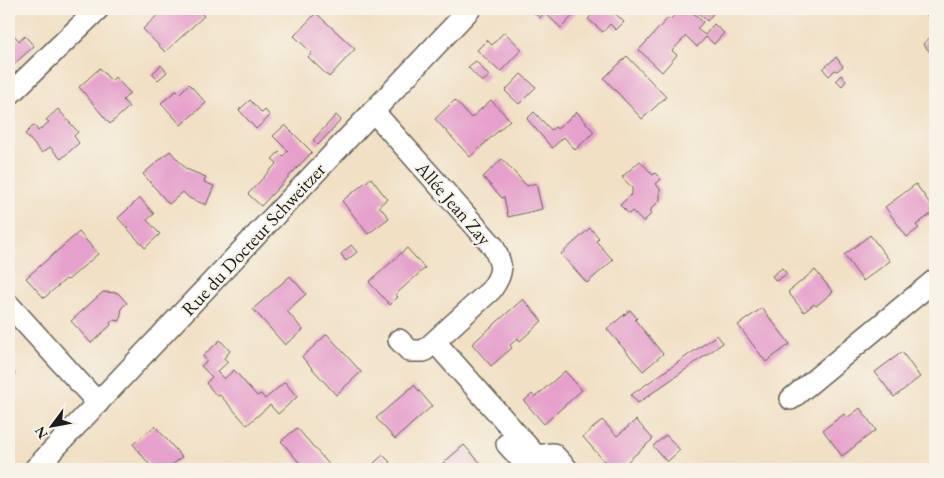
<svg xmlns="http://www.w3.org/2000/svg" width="944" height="478" font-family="'EB Garamond',serif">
	<rect width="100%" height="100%" fill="#f7f3e8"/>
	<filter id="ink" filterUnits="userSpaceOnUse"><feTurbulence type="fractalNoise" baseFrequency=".02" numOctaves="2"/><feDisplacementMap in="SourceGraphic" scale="10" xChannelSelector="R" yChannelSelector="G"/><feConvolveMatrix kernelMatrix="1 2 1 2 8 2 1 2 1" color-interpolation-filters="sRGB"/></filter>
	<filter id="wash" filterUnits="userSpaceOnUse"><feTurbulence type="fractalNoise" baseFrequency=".0096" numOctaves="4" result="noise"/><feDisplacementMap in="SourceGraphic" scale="20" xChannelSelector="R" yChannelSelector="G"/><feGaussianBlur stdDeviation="1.12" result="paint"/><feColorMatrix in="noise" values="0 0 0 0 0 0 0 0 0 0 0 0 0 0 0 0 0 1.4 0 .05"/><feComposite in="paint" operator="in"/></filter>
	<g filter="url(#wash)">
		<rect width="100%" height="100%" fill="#f1e0c4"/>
		<g id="blocks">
			<g fill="#e6a0cc">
				<polygon points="164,9 197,9 204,16 165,52 143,29"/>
				<polygon points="530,9 579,9 561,28 544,12 540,18"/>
				<polygon points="598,9 610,9 624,22 616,30 610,24 603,32 588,19"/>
				<polygon points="680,9 689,9 703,22 697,29 705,35 714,24 724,33 714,44 706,37 697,47 686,36 672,51 677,55 662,72 639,50 668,18 670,20"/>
				<polygon points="694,9 717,9 707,21"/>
				<polygon points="924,9 935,9 935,24 922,10"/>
				<polygon points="316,13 355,49 329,77 308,57 312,53 294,36"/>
				<polygon points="9,29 19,41 25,36 34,46 12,66 9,62"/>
				<polygon points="504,32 522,49 500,72 477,50 487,40 492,45"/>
				<polygon points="935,33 935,58 923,44"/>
				<polygon points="627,56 666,97 642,119 604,78"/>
				<polygon points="836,57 843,66 837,71 835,70 829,76 823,69"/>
				<polygon points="476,61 489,76 482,82 468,67"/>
				<polygon points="161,65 167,72 158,80 152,74"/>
				<polygon points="100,68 111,81 115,77 130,93 123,100 129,107 110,124 79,87"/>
				<polygon points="521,74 536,87 519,104 505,91"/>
				<polygon points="841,75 846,81 842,86 836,80"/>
				<polygon points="189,84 206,103 181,125 161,103 177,90 180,93"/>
				<polygon points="250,100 262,113 265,110 270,116 256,129 239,110"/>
				<polygon points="455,100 471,118 491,100 510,120 470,157 435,119"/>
				<polygon points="58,109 78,132 74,136 79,143 61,159 50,147 42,153 25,134 34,125 38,131 49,122 46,120"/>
				<polygon points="534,112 551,130 555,127 557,129 577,112 594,132 575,150 564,137 552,148 527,119"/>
				<polygon points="336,115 341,120 318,145 313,140"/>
				<polygon points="285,125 312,152 261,206 248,194 277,163 272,159 279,152 283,156 288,151 273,136"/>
				<polygon points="170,151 186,169 206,177 204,182 214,186 206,205 189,198 183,192 169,204 143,174"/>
				<polygon points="502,159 527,186 536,183 542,209 508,217 504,197 502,198 483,177"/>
				<polygon points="640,161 653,175 655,173 661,179 656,184 660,189 660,200 651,209 651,214 643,222 632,211 629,214 620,205 632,194 632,188 622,177"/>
				<polygon points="371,178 387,199 379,206 389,218 368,234 342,201"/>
				<polygon points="916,184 935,211 916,225 919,228 907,237 885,207"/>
				<polygon points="140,198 154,214 147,220 160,234 145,248 118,218"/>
				<polygon points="590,228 599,238 596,241 613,260 587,283 561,254"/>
				<polygon points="79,232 98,254 68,280 66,279 44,298 26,278"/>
				<polygon points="870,235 890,261 863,281 844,255"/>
				<polygon points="351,245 357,252 346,261 341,254"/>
				<polygon points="407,248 425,268 395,295 398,297 390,305 369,282"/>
				<polygon points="782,268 787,274 776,281 772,276"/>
				<polygon points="815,270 833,292 816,306 814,304 804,312 788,292"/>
				<polygon points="290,276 306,294 287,311 303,330 285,345 253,309"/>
				<polygon points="103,292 118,293 127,303 122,307 120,321 113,320 110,323 111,325 91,343 71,321"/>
				<polygon points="523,299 542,321 520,341 518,338 510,345 512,348 491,366 472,344"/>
				<polygon points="762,308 790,344 766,362 738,325"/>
				<polygon points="630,310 637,318 635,320 663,354 643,371 607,329"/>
				<polygon points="327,334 361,372 336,395 302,357"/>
				<polygon points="717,335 723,343 638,403 631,395"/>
				<polygon points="220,340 230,351 224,358 228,362 217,372 224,379 234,370 257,396 261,394 265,399 285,382 297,397 278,414 270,405 247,425 220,395 217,396 206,383 212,377 201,366 207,361 203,356"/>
				<polygon points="902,352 920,377 894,397 875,372"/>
				<polygon points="9,367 15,374 9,380"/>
				<polygon points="565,371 582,390 544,424 524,401 532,394 535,397"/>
				<polygon points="414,385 432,406 395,439 376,418"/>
				<polygon points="860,408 876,430 842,456 823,430 844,414 847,418"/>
				<polygon points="602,420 617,436 636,420 653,439 619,469 607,469 602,464 605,462 583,437"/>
				<polygon points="155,426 182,457 167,469 153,469 133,444"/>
				<polygon points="297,428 304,436 333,469 301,469 303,467 281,441"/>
				<polygon points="666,435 680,450 667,462 653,446"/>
				<polygon points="464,445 485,468 441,469 445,466 442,464"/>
				<polygon points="383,455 390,462 382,469 379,469 374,463"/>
			</g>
		</g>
	</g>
	<g filter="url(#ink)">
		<use href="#blocks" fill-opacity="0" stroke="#676157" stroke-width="1"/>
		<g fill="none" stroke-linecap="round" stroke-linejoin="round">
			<defs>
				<g id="street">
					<polyline points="9,95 98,9"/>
					<path d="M373,111l120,135c10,20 11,26 -2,44l-67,61h-14l-11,-11"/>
					<polyline points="9,305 98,403"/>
					<polyline points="435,342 536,456 553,454 567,469"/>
					<polyline points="791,399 935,280"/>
					<polyline points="507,444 526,465 525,469"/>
					<polyline points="35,469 470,9"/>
				</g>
			</defs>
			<use href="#street" stroke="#676157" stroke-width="24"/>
			<use href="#street" stroke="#fff" stroke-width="21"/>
		</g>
	</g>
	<g text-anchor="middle" stroke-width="4" stroke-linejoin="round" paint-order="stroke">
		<g font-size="19" fill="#1c1c1c" stroke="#f7f3e8">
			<text transform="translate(454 203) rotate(49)" y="7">Allée Jean Zay</text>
			<text transform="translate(253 239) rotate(-47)" y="7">Rue du Docteur Schweitzer</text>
		</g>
	</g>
	<rect width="944" height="478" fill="none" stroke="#f7f3e8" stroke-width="30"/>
	<g transform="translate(52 426) rotate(238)" stroke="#f7f3e8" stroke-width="4" paint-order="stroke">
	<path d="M0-4L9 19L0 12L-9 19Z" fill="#1c1c1c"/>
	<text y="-8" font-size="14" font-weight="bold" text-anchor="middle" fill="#1c1c1c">N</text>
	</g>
</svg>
